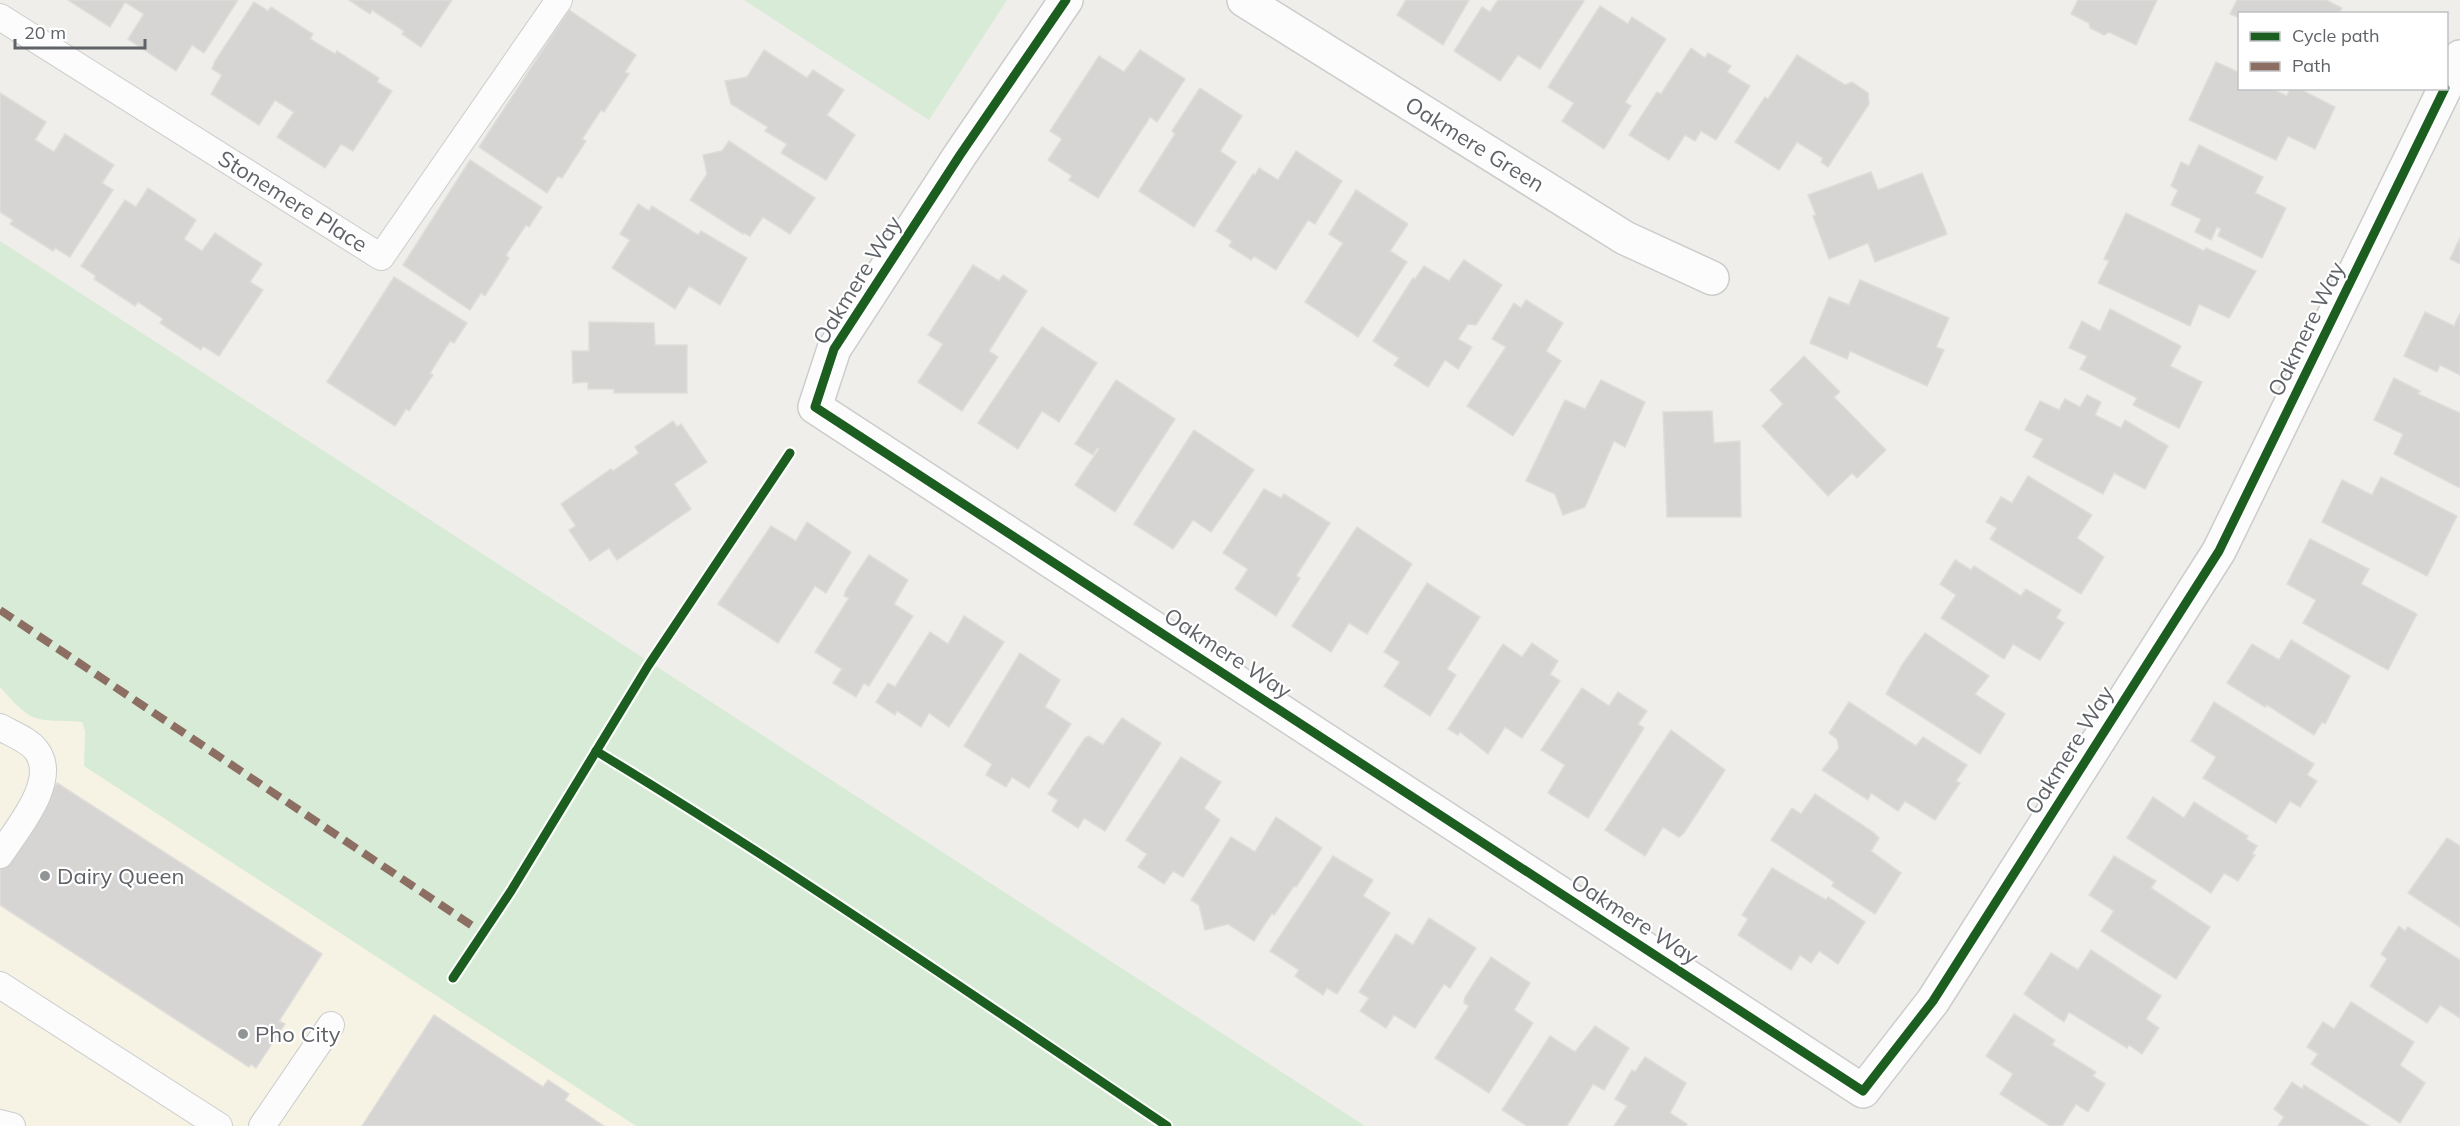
<svg xmlns="http://www.w3.org/2000/svg" width="2460" height="1126" font-family="Mulish,sans-serif">
	<rect width="100%" height="100%" fill="#efeeea"/>
	<polygon fill="#f7f3e4" points="0,514 945,1126 0,1126"/>
	<g fill="#d8ebd6">
		<polygon points="744,0 1007,0 929,120"/>
		<path d="M0,241l1365,885h-729l-552,-360 1,-35 -3,-9c-48,-3 -48,4 -82,-35z"/>
	</g>
	<g fill="#d6d5d3" stroke="#deddd9" stroke-width="1.5">
		<polygon points="68,0 238,0 204,53 192,45 176,71 128,39 144,14 125,2 110,27"/>
		<polygon points="349,0 452,0 421,47 402,34 404,31 372,10 370,14"/>
		<polygon points="1406,0 1469,0 1443,45 1397,15"/>
		<polygon points="1498,0 1583,0 1584,1 1540,69 1518,55 1500,81 1454,51 1482,7 1490,12"/>
		<polygon points="2078,0 2157,0 2136,45 2109,32 2104,35 2090,28 2089,23 2071,14"/>
		<polygon points="2237,0 2326,0 2342,8 2339,14 2240,14 2240,18 2230,14"/>
		<polygon points="254,2 268,11 271,7 313,34 310,39 335,54 337,51 379,78 377,82 392,91 353,151 341,144 325,168 277,137 294,112 275,100 259,125 211,94 222,75 212,69 215,61"/>
		<polygon points="1600,6 1628,24 1632,17 1666,39 1625,102 1631,106 1604,149 1562,121 1574,103 1548,87"/>
		<polygon points="569,10 636,55 625,72 629,74 604,112 601,110 582,139 586,141 562,178 558,176 547,193 479,147"/>
		<polygon points="1691,48 1705,58 1708,53 1731,66 1727,72 1750,86 1716,140 1701,131 1695,141 1685,135 1669,160 1629,135 1657,92 1661,94"/>
		<polygon points="764,50 807,78 813,70 844,90 827,115 855,135 826,180 781,153 787,144 765,131 768,127 731,104 725,81 747,77"/>
		<polygon points="1140,50 1185,79 1157,122 1150,117 1098,198 1069,180 1072,176 1048,160 1062,139 1050,131 1099,56 1124,72"/>
		<polygon points="1797,55 1845,85 1852,82 1868,93 1869,104 1828,167 1821,162 1823,158 1797,142 1779,170 1735,142 1765,97 1768,99"/>
		<polygon points="2216,62 2240,73 2240,88 2270,88 2287,96 2290,88 2298,88 2335,107 2315,149 2288,136 2276,160 2189,120"/>
		<polygon points="1200,88 1242,116 1220,151 1236,162 1194,227 1139,191 1175,134 1172,131"/>
		<polygon points="0,93 46,122 35,140 54,152 65,134 114,165 102,183 113,190 70,257 55,248 53,251 10,224 13,220 0,212"/>
		<polygon points="729,141 815,198 790,234 763,217 750,236 744,233 743,234 690,200 707,174 703,155 722,151"/>
		<polygon points="2199,145 2263,177 2255,193 2286,208 2262,258 2218,236 2221,229 2217,227 2211,240 2195,232 2201,219 2171,205 2178,190 2171,186 2181,162 2189,166"/>
		<polygon points="1296,151 1342,181 1315,224 1308,220 1276,270 1254,256 1251,260 1229,246 1232,241 1216,231 1253,174 1255,175 1259,168 1278,180"/>
		<polygon points="470,160 542,207 529,227 526,225 506,255 509,258 485,296 481,293 470,310 403,265"/>
		<polygon points="1871,172 1878,190 1922,173 1947,234 1875,262 1868,243 1829,259 1813,216 1816,215 1808,195"/>
		<polygon points="148,188 196,220 184,239 202,251 215,233 262,264 250,282 263,290 219,356 203,346 201,350 160,323 163,319 138,302 135,306 94,279 96,276 81,266 125,200 136,207"/>
		<polygon points="1356,190 1408,224 1390,251 1407,262 1358,337 1305,302 1343,243 1329,234"/>
		<polygon points="638,204 649,211 652,206 698,235 701,231 747,258 720,305 689,286 675,309 612,268 630,240 620,234"/>
		<polygon points="2126,213 2204,251 2206,248 2256,271 2229,318 2199,304 2190,326 2098,283 2109,261 2104,259"/>
		<polygon points="2460,238 2460,264 2450,259"/>
		<polygon points="1464,260 1502,285 1476,325 1468,324 1458,339 1472,347 1458,369 1445,360 1428,387 1394,365 1399,358 1373,341 1413,278 1415,279 1424,266 1449,281"/>
		<polygon points="973,265 999,281 1003,275 1027,291 989,351 998,357 962,411 918,382 943,344 928,335"/>
		<polygon points="394,277 467,323 454,343 450,341 430,373 433,375 409,411 406,409 395,426 327,382"/>
		<polygon points="1860,280 1949,318 1936,347 1944,350 1927,386 1850,351 1847,359 1810,343 1829,297 1849,305"/>
		<polygon points="1526,300 1563,323 1546,351 1561,361 1513,436 1467,406 1506,347 1492,339 1514,303 1521,308"/>
		<polygon points="2110,309 2181,346 2170,366 2202,382 2179,428 2133,405 2137,398 2080,369 2087,356 2069,348 2082,321 2100,331"/>
		<polygon points="2425,312 2454,326 2460,313 2460,375 2440,365 2437,372 2404,356"/>
		<polygon points="589,322 654,323 655,345 687,345 687,393 614,393 614,389 588,389 588,382 573,383 572,351 589,351"/>
		<polygon points="1042,327 1097,363 1059,422 1042,411 1018,449 978,423"/>
		<polygon points="1804,356 1840,392 1834,397 1886,450 1857,478 1852,473 1828,496 1762,426 1783,404 1770,390"/>
		<polygon points="2394,378 2420,391 2418,394 2460,413 2460,488 2394,454 2403,434 2374,420"/>
		<polygon points="1116,380 1175,419 1115,512 1075,485 1099,449 1097,448 1093,455 1075,444"/>
		<polygon points="1601,380 1645,402 1625,447 1614,441 1585,507 1563,515 1555,494 1526,481 1565,400 1585,409"/>
		<polygon points="2087,395 2101,402 2095,415 2121,428 2125,420 2168,446 2145,489 2114,473 2103,494 2033,457 2043,439 2025,430 2040,401 2059,410 2065,399 2080,407"/>
		<polygon points="1712,411 1714,443 1740,441 1741,517 1667,517 1663,412"/>
		<polygon points="673,421 677,427 681,424 707,462 674,484 691,509 617,560 609,548 590,561 569,530 576,526 561,504 611,469 613,471 639,453 635,447"/>
		<polygon points="1194,430 1254,470 1211,532 1193,520 1173,549 1134,524"/>
		<polygon points="2028,476 2092,515 2077,538 2104,557 2081,594 1990,539 1997,528 1986,522 2001,497 2012,503"/>
		<polygon points="2381,477 2457,516 2427,576 2322,522 2342,480 2372,495"/>
		<polygon points="1264,489 1281,498 1284,494 1330,523 1296,576 1300,578 1276,616 1235,589 1248,569 1223,553"/>
		<polygon points="807,522 851,552 826,593 815,586 778,643 718,604 771,526 796,541"/>
		<polygon points="1357,527 1412,564 1367,634 1349,623 1331,652 1292,626"/>
		<polygon points="2310,539 2369,569 2361,584 2417,614 2388,670 2303,623 2316,600 2287,584"/>
		<polygon points="869,555 908,580 894,604 913,616 869,686 864,683 856,697 833,683 842,669 815,652 849,598 844,596 846,590"/>
		<polygon points="1955,560 1971,570 1974,566 2021,596 2026,589 2061,610 2056,618 2064,623 2040,660 2013,644 2004,659 1941,618 1956,595 1940,584"/>
		<polygon points="1427,583 1480,617 1447,669 1456,675 1430,716 1384,686 1400,662 1384,652"/>
		<polygon points="964,616 1004,642 949,727 929,713 921,727 897,711 895,715 876,702 888,683 895,687 930,632 948,644"/>
		<polygon points="1925,633 1989,676 1975,694 2005,714 1980,754 1886,694 1902,665"/>
		<polygon points="2291,640 2350,676 2325,724 2322,722 2314,735 2267,705 2265,707 2227,683 2252,644 2279,660"/>
		<polygon points="1532,643 1558,661 1550,674 1560,681 1522,738 1505,727 1488,754 1460,732 1458,735 1448,729 1503,644 1522,657"/>
		<polygon points="1020,653 1060,680 1045,707 1071,724 1029,788 1012,777 1006,787 986,775 992,764 964,746"/>
		<polygon points="1582,688 1609,706 1618,692 1647,711 1638,724 1644,728 1588,818 1548,793 1565,765 1541,750"/>
		<polygon points="1849,702 1916,746 1923,737 1967,765 1956,781 1960,783 1935,820 1905,801 1898,811 1871,793 1868,800 1822,770 1839,748 1837,739 1829,733"/>
		<polygon points="2214,702 2314,764 2307,775 2317,781 2300,807 2290,801 2276,823 2203,778 2216,757 2191,741"/>
		<polygon points="1122,718 1161,743 1105,831 1084,818 1078,828 1052,811 1058,800 1048,794 1085,738 1089,736 1103,745"/>
		<polygon points="1671,730 1725,770 1684,833 1679,837 1663,827 1645,856 1605,830"/>
		<polygon points="1181,757 1221,782 1204,808 1220,820 1183,877 1173,871 1164,884 1138,867 1147,854 1126,840"/>
		<polygon points="57,783 322,954 279,1021 285,1024 256,1068 251,1064 249,1067 0,905 0,858 33,820"/>
		<polygon points="1815,794 1873,832 1879,838 1871,851 1901,873 1875,914 1832,886 1834,882 1771,840 1792,808 1801,814"/>
		<polygon points="2153,797 2184,818 2194,802 2248,836 2246,839 2257,846 2252,854 2255,855 2238,881 2224,873 2211,893 2127,838"/>
		<polygon points="1276,817 1322,848 1296,887 1294,886 1274,915 1272,913 1254,941 1228,924 1205,930 1199,905 1191,900 1231,837 1255,852"/>
		<polygon points="2447,838 2460,846 2460,927 2408,893"/>
		<polygon points="1333,856 1373,880 1363,896 1390,913 1337,994 1327,988 1323,995 1295,976 1299,970 1270,951"/>
		<polygon points="2114,856 2156,881 2151,888 2210,927 2176,979 2101,931 2114,911 2089,895"/>
		<polygon points="1772,868 1826,900 1828,897 1865,922 1838,964 1819,951 1811,963 1800,955 1791,970 1738,935 1748,919 1742,915"/>
		<polygon points="1429,918 1476,948 1450,988 1444,984 1415,1028 1394,1015 1386,1028 1360,1011 1369,998 1359,992 1396,934 1413,945"/>
		<polygon points="2399,926 2405,931 2408,927 2460,960 2460,1018 2440,1005 2427,1023 2370,986 2387,959 2381,954"/>
		<polygon points="2091,950 2161,996 2146,1019 2159,1028 2142,1054 2129,1045 2127,1048 2069,1012 2064,1022 2024,994 2051,953 2078,970"/>
		<polygon points="1491,957 1530,983 1514,1010 1533,1023 1489,1093 1435,1058 1469,1006 1464,1003 1465,997"/>
		<polygon points="2351,1002 2414,1042 2400,1065 2425,1083 2400,1123 2311,1064 2318,1054 2307,1047 2323,1022 2334,1029"/>
		<polygon points="2014,1014 2055,1040 2052,1045 2096,1072 2093,1076 2105,1084 2088,1112 2076,1104 2062,1126 2050,1126 2000,1094 2013,1074 1986,1056"/>
		<polygon points="434,1015 543,1087 548,1080 569,1094 565,1100 604,1126 362,1126"/>
		<polygon points="1595,1026 1629,1048 1604,1090 1593,1084 1567,1126 1527,1126 1502,1110 1550,1036 1575,1052"/>
		<polygon points="1645,1057 1686,1083 1670,1113 1687,1124 1686,1126 1614,1126 1627,1106 1615,1099 1632,1070 1635,1072"/>
		<polygon points="2292,1082 2302,1089 2304,1085 2369,1126 2278,1126 2284,1117 2274,1109"/>
	</g>
	<g fill="none" stroke-linecap="round" stroke-linejoin="round">
		<defs>
			<g id="service">
				<polyline points="0,17 381,257 559,0"/>
				<path d="M0,727c10,6 29,13 36,23 24,30 -20,80 -36,105"/>
				<polyline points="0,985 219,1126"/>
				<polyline points="0,1123 12,1126"/>
				<polyline points="262,1126 331,1025"/>
			</g>
			<g id="minor">
				<polyline points="1066,0 960,155 834,349 815,407 1863,1091 1933,1001 2219,551 2445,88"/>
				<polyline points="1244,0 1625,238 1712,278"/>
				<polyline points="2446,84 2460,57"/>
			</g>
		</defs>
		<use href="#service" stroke="#cbcccc" stroke-width="28"/>
		<use href="#minor" stroke="#cbcccc" stroke-width="36"/>
		<use href="#service" stroke="#fdfcfc" stroke-width="26"/>
		<use href="#minor" stroke="#fdfcfc" stroke-width="33"/>
		<polyline stroke="#8d6e63" stroke-width="8" stroke-dasharray="15 8" stroke-linecap="butt" points="0,610 483,933"/>
		<defs>
			<g id="cycleway">
				<polyline points="1066,0 960,155 834,349 815,407 1863,1091 1933,1001 2219,551 2445,88"/>
				<path d="M596,751c195,118 382,248 571,375"/>
				<polyline points="453,978 511,891 648,666 790,453"/>
			</g>
		</defs>
		<use href="#cycleway" stroke="#fff" stroke-width="13"/>
		<use href="#cycleway" stroke="#1b5e20" stroke-width="9"/>
	</g>
	<g fill="#919496" stroke="#fff" stroke-width="2">
		<circle cx="45" cy="876" r="6"/>
		<circle cx="243" cy="1034" r="6"/>
	</g>
	<g text-anchor="middle" stroke-width="4.5" stroke-linejoin="round" paint-order="stroke">
		<g font-size="22" fill="#5f6368" stroke="#fff">
			<text transform="translate(1475 144) rotate(32)" y="8">Oakmere Green</text>
			<text transform="translate(293 201) rotate(32)" y="8">Stonemere Place</text>
			<text transform="translate(857 280) rotate(-58)" y="8">Oakmere Way</text>
			<text transform="translate(2306 329) rotate(-64)" y="8">Oakmere Way</text>
			<text transform="translate(1228 653) rotate(33)" y="8">Oakmere Way</text>
			<text transform="translate(2069 750) rotate(-58)" y="8">Oakmere Way</text>
			<text transform="translate(1635 919) rotate(33)" y="8">Oakmere Way</text>
		</g>
		<g font-size="22" fill="#5f6368" stroke="#fff" text-anchor="start">
			<text x="57" y="884">Dairy Queen</text>
			<text x="255" y="1042">Pho City</text>
		</g>
	</g>
	<rect x="2238" y="12" width="210" height="78" fill="#ffffff" stroke="#bfc1c3" stroke-width="1.5"/>
	<rect x="2250" y="32" width="30" height="9" fill="#1b5e20" stroke="#bfc1c3" stroke-width="1.5"/>
	<text x="2292" y="42" font-size="18" fill="#5f6368">Cycle path</text>
	<rect x="2250" y="62" width="30" height="9" fill="#8d6e63" stroke="#bfc1c3" stroke-width="1.5"/>
	<text x="2292" y="72" font-size="18" fill="#5f6368">Path</text>
	<path d="M15 39v9h130v-9" fill="none" stroke="#5f6368" stroke-width="3"/>
	<text x="24" y="39" font-size="18" fill="#5f6368" stroke="#ffffff" stroke-width="4.5" paint-order="stroke">20 m</text>
</svg>
